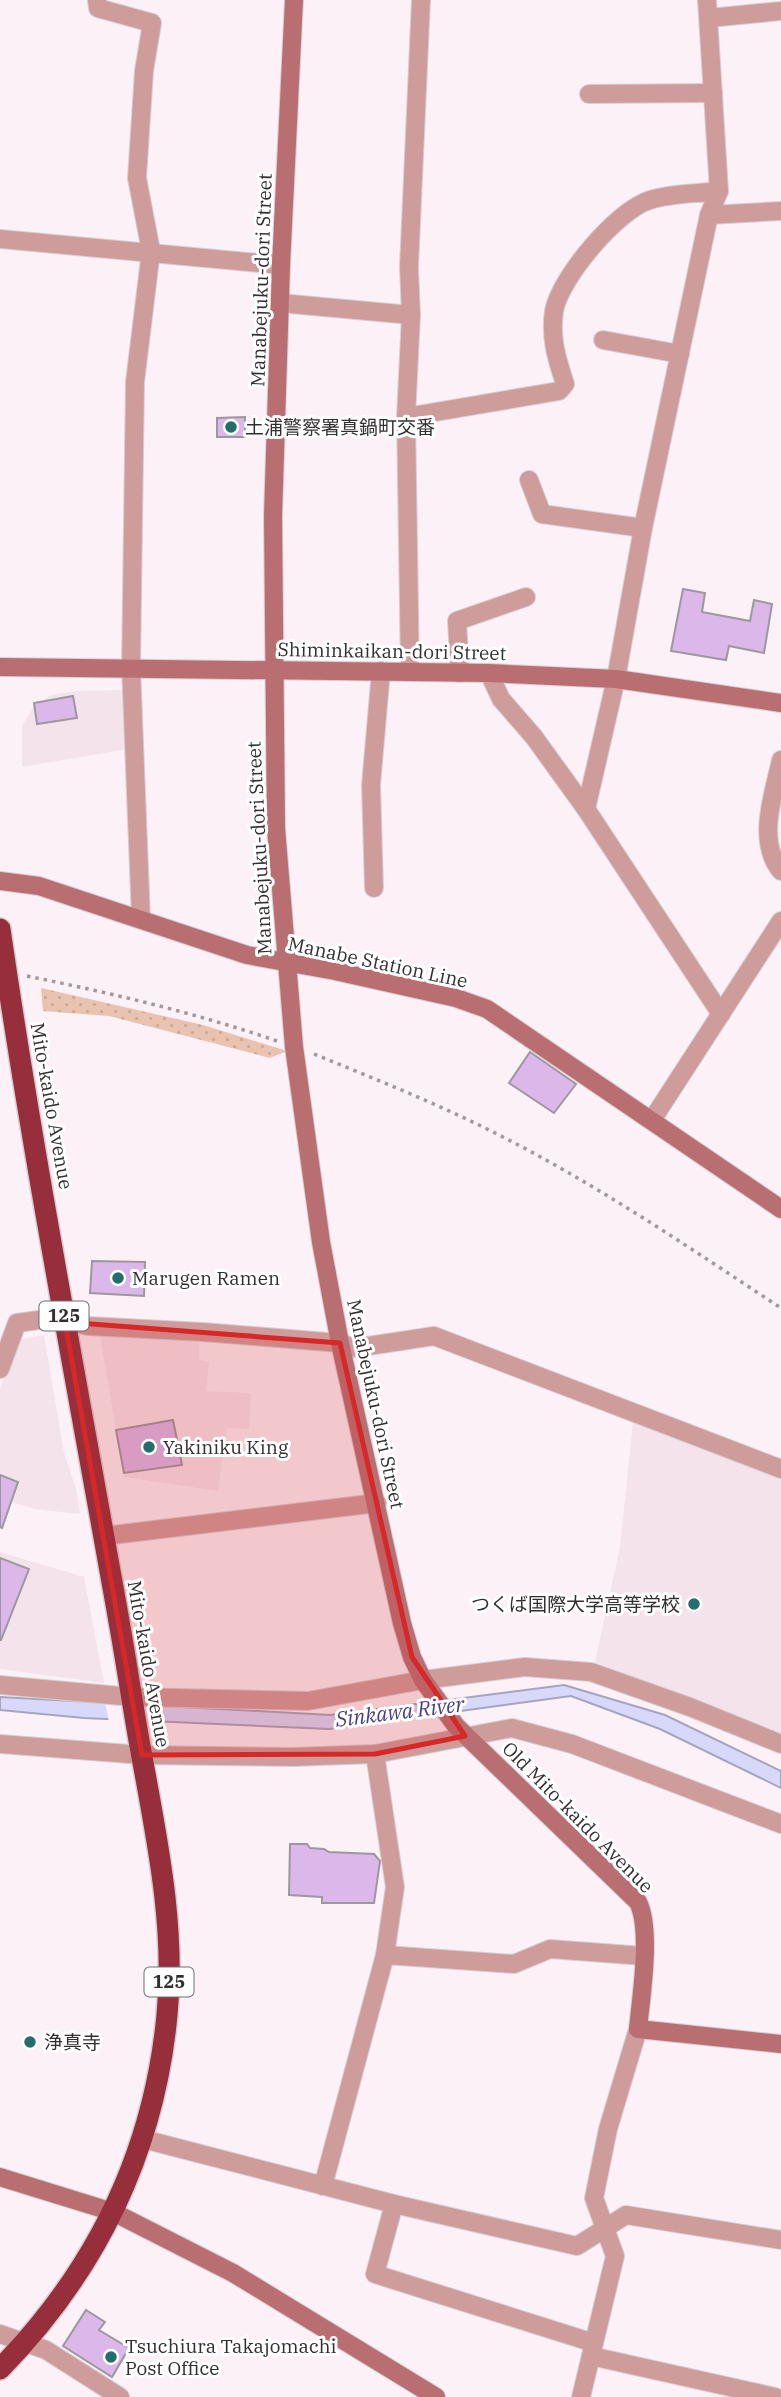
<svg xmlns="http://www.w3.org/2000/svg" width="781" height="2397" font-family="'IBM Plex Serif','Noto Sans JP',serif">
	<defs>
		<pattern id="park-dots" width="8" height="8" patternUnits="userSpaceOnUse" patternTransform="scale(1.75)"><rect width="8" height="8" fill="#e9c3af"/><path d="M2 2h.1M6 6h.1" fill="none" stroke="#c8a897" stroke-width="1.8" stroke-linecap="round"/></pattern>
	</defs>
	<rect width="100%" height="100%" fill="#fbf1f6"/>
	<g fill="#f5e3ec">
		<polygon points="127,690 128,749 22,767 22,726 33,708 51,695 75,691"/>
		<polygon points="44,1335 64,1453 77,1492 80,1514 34,1509 0,1498 0,1389 17,1340"/>
		<polygon points="100,1335 199,1341 199,1360 209,1362 206,1391 251,1393 249,1429 227,1428 218,1491 124,1477"/>
		<polygon points="634,1412 781,1469 781,1736 595,1662 620,1547"/>
		<polygon points="0,1552 84,1577 104,1683 0,1669"/>
	</g>
	<polygon fill="url(#park-dots)" points="41,988 203,1025 287,1051 270,1058 109,1016 43,1011"/>
	<polygon fill="#d8d8fb" stroke="#a6a5be" stroke-width="2" points="564,1685 665,1715 781,1771 781,1788 660,1729 571,1696 329,1729 84,1718 0,1710 0,1697 330,1715"/>
	<polygon fill="#fbf1f6" points="105,1702 159,1702 162,1724 109,1722"/>
	<g fill="#dbb8e9" stroke="#9d979f" stroke-width="2">
		<polygon points="245,417 245,437 217,437 217,418"/>
		<polygon points="683,589 705,593 702,612 750,621 754,600 772,604 764,653 729,646 726,660 671,651"/>
		<polygon points="73,696 77,718 37,724 34,703"/>
		<polygon points="530,1052 576,1084 554,1113 509,1083"/>
		<polygon points="92,1261 145,1262 144,1296 90,1293"/>
		<polygon points="173,1420 182,1465 124,1473 116,1430"/>
		<polygon points="0,1475 18,1482 2,1528 0,1527"/>
		<polygon points="0,1558 29,1569 1,1640 0,1640"/>
		<polygon points="290,1844 307,1844 310,1848 324,1849 329,1852 374,1854 380,1861 374,1903 322,1903 322,1897 289,1895"/>
		<polygon points="86,2310 105,2322 99,2330 129,2348 112,2377 63,2346"/>
	</g>
	<g fill="none" stroke-linecap="round" stroke-linejoin="round">
		<defs>
			<g id="street">
				<polyline points="97,0 98,8 152,23 144,71 137,178 151,251 135,382 131,667 141,919"/>
				<polyline points="709,18 781,11"/>
				<polyline points="589,94 713,93"/>
				<polyline points="709,215 781,211"/>
				<polyline points="0,239 281,265"/>
				<polyline points="280,303 411,315"/>
				<polyline points="603,340 680,354"/>
				<path d="M406,417l153,-26 6,-7c-8,-25 -15,-45 -11,-73 6,-33 63,-101 96,-111 21,-7 47,-6 69,-9"/>
				<polyline points="529,480 542,514 643,528"/>
				<polyline points="410,671 406,417 411,315 409,267 421,0"/>
				<polyline points="460,673 457,621 526,597"/>
				<polyline points="489,673 501,699 534,737 586,809 721,1014"/>
				<path d="M781,760c-7,33 -25,81 0,111"/>
				<polyline points="586,809 616,679 643,528 709,215 719,191 707,0"/>
				<polyline points="374,888 371,785 381,671"/>
				<polyline points="652,1120 781,921"/>
				<polyline points="0,1369 17,1323 53,1318 88,1326 203,1332 340,1343 355,1348 434,1336 781,1469"/>
				<polyline points="104,1536 377,1503"/>
				<polyline points="0,1685 132,1697 308,1701 423,1680 525,1667 591,1672 690,1707 781,1744"/>
				<polyline points="0,1744 142,1755 292,1757 375,1754 512,1728 572,1744 781,1824"/>
				<polyline points="375,1754 395,1887 385,1955"/>
				<polyline points="143,2139 394,2204 577,2246 626,2215 781,2240"/>
				<polyline points="323,2186 385,1955 514,1964 550,1949 644,1956"/>
				<polyline points="394,2204 375,2274 594,2343"/>
				<polyline points="0,2334 46,2350 120,2397"/>
				<polyline points="591,2356 775,2397"/>
				<polyline points="581,2397 615,2256 594,2198 608,2129 638,2029"/>
			</g>
			<g id="secondary">
				<path d="M294,0l-13,265 -8,251 3,312 18,219 27,195 19,101 62,280 10,34 11,23 33,46 182,176c14,28 3,95 0,127l143,15"/>
				<polyline points="0,667 489,673 616,679 781,703"/>
				<polyline points="0,881 39,886 247,955 335,971 456,998 487,1009 781,1209"/>
				<polyline points="0,2177 113,2212 233,2273 436,2397"/>
			</g>
			<path id="highway" d="M0,929c34,234 79,466 120,698 7,40 13,80 20,119 16,89 36,179 27,269 -13,137 -71,256 -167,354"/>
		</defs>
		<use href="#street" stroke="#d7ced3" stroke-width="20"/>
		<use href="#secondary" stroke="#d7ced3" stroke-width="20"/>
		<use href="#highway" stroke="#d7ced3" stroke-width="24"/>
		<g stroke="#a1999d" stroke-width="3.5" stroke-dasharray="3.5 5" stroke-linecap="butt">
			<path d="M27,976c84,17 169,37 250,65"/>
			<path d="M314,1054c61,25 122,49 181,79 100,50 193,114 286,175"/>
		</g>
		<use href="#street" stroke="#cf9c9c" stroke-width="18"/>
		<use href="#secondary" stroke="#b96f72" stroke-width="18"/>
		<use href="#highway" stroke="#962f3b" stroke-width="21"/>
	</g>
	<path fill="#d62828" fill-opacity="0.2" stroke="#d62828" stroke-width="5" stroke-linejoin="round" d="M65,1322l275,21 72,314 53,79 -90,18 -233,1z"/>
	<g fill="#236e6d" stroke="#fff" stroke-width="2.5">
		<circle cx="231" cy="427" r="7"/>
		<circle cx="118" cy="1278" r="7"/>
		<circle cx="149" cy="1447" r="7"/>
		<circle cx="694" cy="1604" r="7"/>
		<circle cx="30" cy="2042" r="7"/>
		<circle cx="111" cy="2357" r="7"/>
	</g>
	<g text-anchor="middle" stroke-width="6" stroke-linejoin="round" paint-order="stroke">
		<g fill="#fff" stroke="#706d6f" stroke-width="2">
			<rect x="39.5" y="1301.5" width="49" height="29" rx="5"/>
			<rect x="144.5" y="1967.5" width="49" height="29" rx="5"/>
		</g>
		<g font-size="18" font-weight="bold" fill="#332f31">
			<text x="64" y="1322">125</text>
			<text x="169" y="1988">125</text>
		</g>
		<g font-size="19" fill="#332f31" stroke="#fff">
			<text transform="translate(261 280) rotate(-88)" y="7">Manabejuku-dori Street</text>
			<text transform="translate(392 651) rotate(1)" y="7">Shiminkaikan-dori Street</text>
			<text transform="translate(259 848) rotate(-93)" y="7">Manabejuku-dori Street</text>
			<text transform="translate(378 962) rotate(12)" y="7">Manabe Station Line</text>
			<text transform="translate(52 1106) rotate(80)" y="7">Mito-kaido Avenue</text>
			<text transform="translate(376 1404) rotate(78)" y="7">Manabejuku-dori Street</text>
			<text transform="translate(149 1664) rotate(80)" y="7">Mito-kaido Avenue</text>
			<text transform="translate(578 1817) rotate(45)" y="7">Old Mito-kaido Avenue</text>
		</g>
		<g font-size="19" fill="#332f31" stroke="#fff" text-anchor="start">
			<text x="245" y="434">土浦警察署真鍋町交番</text>
			<text x="132" y="1285">Marugen Ramen</text>
			<text x="163" y="1454">Yakiniku King</text>
			<text x="680" y="1611" text-anchor="end">つくば国際大学高等学校</text>
			<text x="44" y="2049">浄真寺</text>
			<text x="125" y="2353">Tsuchiura Takajomachi<tspan x="125" dy="22">Post Office</tspan></text>
		</g>
		<g font-size="21" font-style="italic" fill="#463f81" stroke="#fff">
			<text transform="translate(400 1712) rotate(-7)" y="7">Sinkawa River</text>
		</g>
	</g>
</svg>
